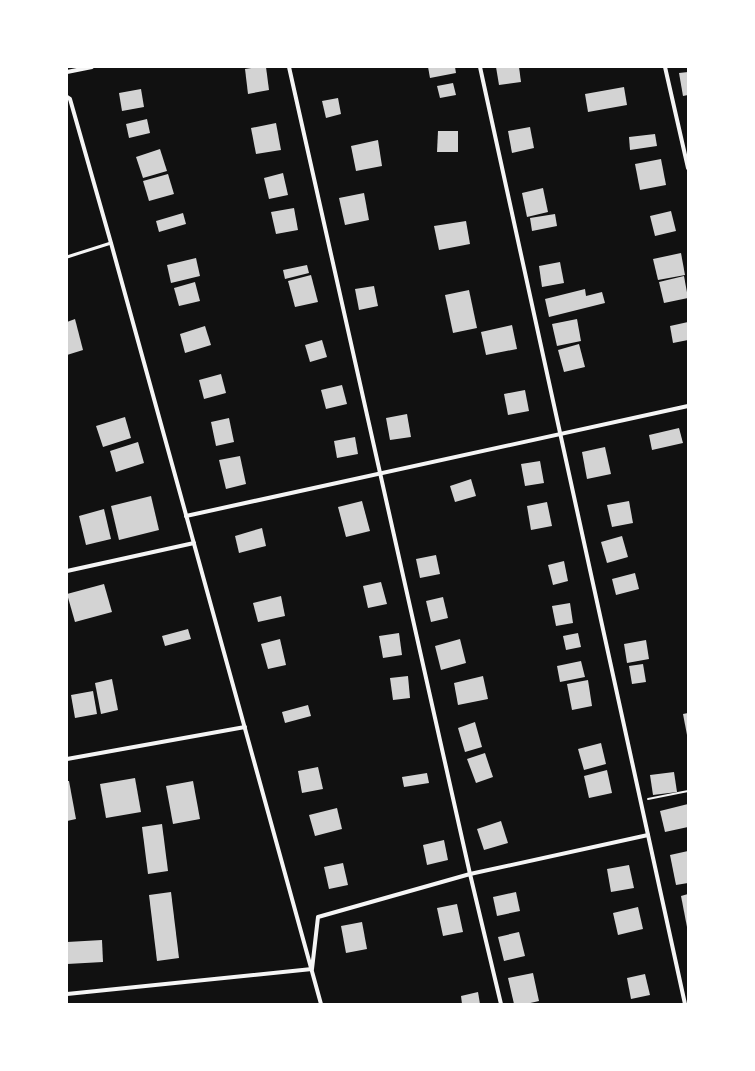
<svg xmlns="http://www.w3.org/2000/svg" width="755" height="1071" font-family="Helvetica,sans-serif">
	<rect width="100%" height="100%" fill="#111"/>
	<g fill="#d3d3d3">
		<polygon points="258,67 266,67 269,90 248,94 245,69"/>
		<polygon points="428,67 455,67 456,73 430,78"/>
		<polygon points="496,67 519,67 521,82 499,85"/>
		<polygon points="688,72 688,95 683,96 679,73"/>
		<polygon points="453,83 456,95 440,98 437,86"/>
		<polygon points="624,87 627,105 588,112 585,94"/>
		<polygon points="141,89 144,107 122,111 119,93"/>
		<polygon points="338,98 341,114 326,118 322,101"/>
		<polygon points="147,119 150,133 129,138 126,124"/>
		<polygon points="276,123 281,150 256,154 251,128"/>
		<polygon points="530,127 534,148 512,153 508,131"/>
		<polygon points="438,131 458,131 458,152 437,152"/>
		<polygon points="655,134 657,146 630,150 629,137"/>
		<polygon points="378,140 382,166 356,171 351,146"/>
		<polygon points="160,149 167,171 143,178 136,157"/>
		<polygon points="661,159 666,185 640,190 635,164"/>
		<polygon points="283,173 288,195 269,199 264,178"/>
		<polygon points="168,174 174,194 149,201 143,181"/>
		<polygon points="543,188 548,212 527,217 522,193"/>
		<polygon points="364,193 369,220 345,225 339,198"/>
		<polygon points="294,208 298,230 276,234 271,212"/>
		<polygon points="671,211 676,231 655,236 650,216"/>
		<polygon points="183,213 186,224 159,232 156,221"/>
		<polygon points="555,214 557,226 532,231 530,218"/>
		<polygon points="466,221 470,244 439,250 434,226"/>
		<polygon points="681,253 685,275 658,280 653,259"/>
		<polygon points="196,258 200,276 171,283 167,265"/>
		<polygon points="560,262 564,283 542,287 539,266"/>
		<polygon points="307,265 309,273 285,279 283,270"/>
		<polygon points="311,275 318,302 295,307 288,281"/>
		<polygon points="684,276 688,298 664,303 659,282"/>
		<polygon points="195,282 200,301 179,306 174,288"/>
		<polygon points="374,286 378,306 359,310 355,289"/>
		<polygon points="585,289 586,296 602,292 605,303 549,317 545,299"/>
		<polygon points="469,290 477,328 453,333 445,295"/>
		<polygon points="75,319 83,350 67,355 67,322"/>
		<polygon points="577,319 581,341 557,346 552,324"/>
		<polygon points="688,322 688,340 673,343 670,326"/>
		<polygon points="512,325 517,349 486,355 481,332"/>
		<polygon points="205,326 211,345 185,353 180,334"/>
		<polygon points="322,340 327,357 310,362 305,345"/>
		<polygon points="579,344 585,367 564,372 558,350"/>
		<polygon points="221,374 226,393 204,399 199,380"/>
		<polygon points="342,385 347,404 326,409 321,390"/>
		<polygon points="525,390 529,411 508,415 504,394"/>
		<polygon points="407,414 411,437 390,440 386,418"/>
		<polygon points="125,417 131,438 103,447 96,426"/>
		<polygon points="229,418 234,442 216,446 211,422"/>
		<polygon points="679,428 683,443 652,450 649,435"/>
		<polygon points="355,437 358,454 337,458 334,441"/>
		<polygon points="138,442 144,463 116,472 110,451"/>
		<polygon points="605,447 611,474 587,479 582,452"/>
		<polygon points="240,456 246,484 226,489 219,460"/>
		<polygon points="540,461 544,483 525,486 521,464"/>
		<polygon points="471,479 476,496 455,502 450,486"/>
		<polygon points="151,496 159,530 119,540 111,506"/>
		<polygon points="362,501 370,531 346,537 338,507"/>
		<polygon points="629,501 633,523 612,527 607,505"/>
		<polygon points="547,502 552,526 531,530 527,506"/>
		<polygon points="104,509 111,539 86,545 79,516"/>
		<polygon points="262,528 266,546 239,553 235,536"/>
		<polygon points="622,536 628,557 607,563 601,542"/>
		<polygon points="436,555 440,574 420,578 416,559"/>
		<polygon points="564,561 568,581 553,585 548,565"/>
		<polygon points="635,573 639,589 616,595 612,579"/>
		<polygon points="381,582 387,604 368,608 363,586"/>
		<polygon points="104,584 112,612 75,622 67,594"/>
		<polygon points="281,596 285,616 258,622 253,603"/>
		<polygon points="443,597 448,618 431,622 426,601"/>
		<polygon points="570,603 573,623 556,626 552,606"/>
		<polygon points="188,629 191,639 165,646 162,636"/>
		<polygon points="399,633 402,655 383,658 379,636"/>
		<polygon points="578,633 581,647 566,650 563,636"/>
		<polygon points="280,639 286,665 268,669 261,644"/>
		<polygon points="460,639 466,663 441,670 435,646"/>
		<polygon points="646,640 649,659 627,663 624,644"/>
		<polygon points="581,661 585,677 560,682 557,666"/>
		<polygon points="643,664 646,682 632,684 629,666"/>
		<polygon points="408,676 410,698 393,700 390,678"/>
		<polygon points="483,676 488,699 458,705 454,683"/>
		<polygon points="112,679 118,710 101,714 95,683"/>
		<polygon points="588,680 592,706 572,710 567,684"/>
		<polygon points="93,691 97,714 75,718 71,695"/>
		<polygon points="308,705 311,716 285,723 282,712"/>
		<polygon points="688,713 688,735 687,735 683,714"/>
		<polygon points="475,722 482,747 465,752 458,728"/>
		<polygon points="601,743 606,764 584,770 578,749"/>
		<polygon points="485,753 493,777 476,783 467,759"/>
		<polygon points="318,767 323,789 302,793 298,771"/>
		<polygon points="607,770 612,793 589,798 584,776"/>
		<polygon points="674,772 677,792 653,795 650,775"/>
		<polygon points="427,773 429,783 404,787 402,777"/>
		<polygon points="135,778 141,812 106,818 100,784"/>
		<polygon points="67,781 69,781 76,819 67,821"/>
		<polygon points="193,781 200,819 173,824 166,786"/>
		<polygon points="688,804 688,827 665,832 660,811"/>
		<polygon points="337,808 342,829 315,836 309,815"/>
		<polygon points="501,821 508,843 484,850 477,829"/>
		<polygon points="162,824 168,871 148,874 142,827"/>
		<polygon points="444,840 448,860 427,865 423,845"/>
		<polygon points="688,851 688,883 676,885 670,855"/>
		<polygon points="343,863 348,885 329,889 324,867"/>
		<polygon points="629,865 634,888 611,892 607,869"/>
		<polygon points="171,892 179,958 157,961 149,895"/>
		<polygon points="516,892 520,911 497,916 493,897"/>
		<polygon points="688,894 688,927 687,927 681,896"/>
		<polygon points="457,904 463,932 443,936 437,908"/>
		<polygon points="638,907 643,929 618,935 613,913"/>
		<polygon points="362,922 367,949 346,953 341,926"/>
		<polygon points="519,932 525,956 504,961 498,937"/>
		<polygon points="102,940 103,962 67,964 67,942"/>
		<polygon points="533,973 539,1001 526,1004 514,1004 508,978"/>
		<polygon points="645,974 650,995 631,999 627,978"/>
		<polygon points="478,992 480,1004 462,1004 461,996"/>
	</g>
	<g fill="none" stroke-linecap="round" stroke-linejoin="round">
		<polyline stroke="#f5f5f5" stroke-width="2" points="648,799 688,791"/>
		<polyline stroke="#f5f5f5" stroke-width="3" points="67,257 111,243"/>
		<g stroke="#f5f5f5" stroke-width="4">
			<polyline points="289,67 470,874 501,1004"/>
			<polyline points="480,67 685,1004"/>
			<polyline points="665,67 688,168"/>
			<polyline points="67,72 92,67"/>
			<polyline points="67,97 70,99 111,243 321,1004"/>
			<polyline points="186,516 688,406"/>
			<polyline points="67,571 194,543"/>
			<polyline points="67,759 245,727"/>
			<polyline points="67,994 312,969 318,917 470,874 648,835"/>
		</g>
	</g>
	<rect width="755" height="1071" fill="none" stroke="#ffffff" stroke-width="136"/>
</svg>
